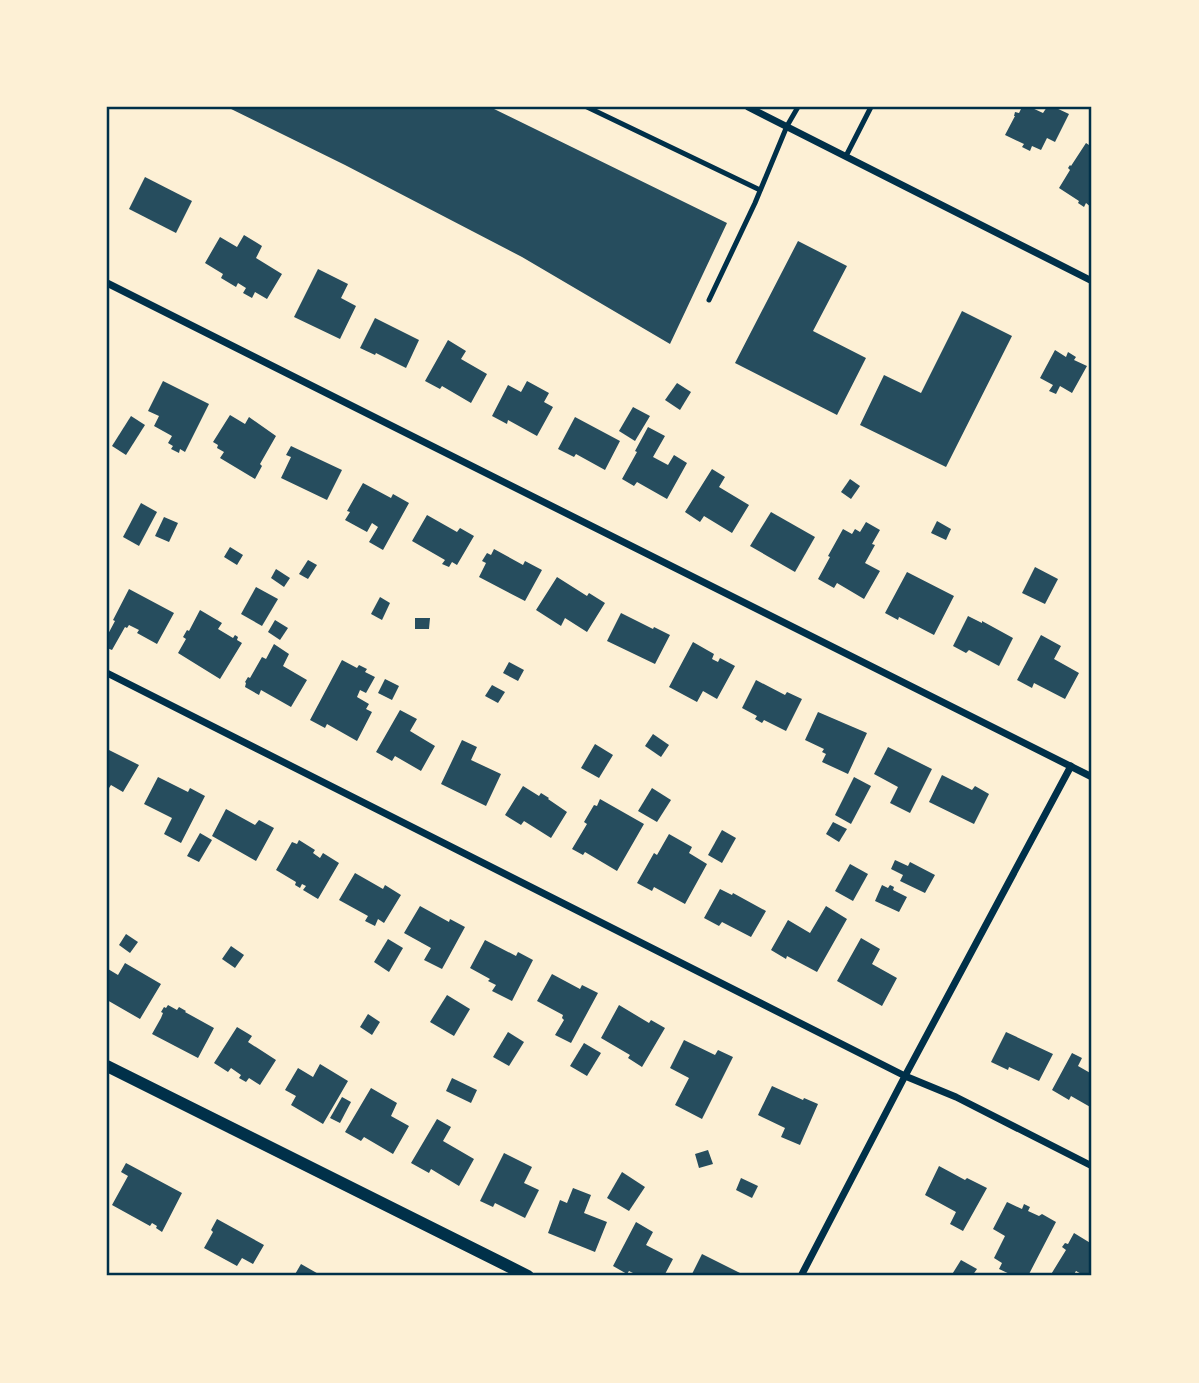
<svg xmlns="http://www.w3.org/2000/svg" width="1199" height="1383" font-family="'Crimson Pro',serif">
	<rect width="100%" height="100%" fill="#fdf0d5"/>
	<g fill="#264d5e">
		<polygon points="227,107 490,107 727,223 670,344 522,257 345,165"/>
		<polygon points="1022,107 1030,107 1043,113 1047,107 1054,107 1069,114 1055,142 1047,138 1041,150 1032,146 1030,151 1022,147 1024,144 1005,135 1015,116 1014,116 1015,112 1019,113"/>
		<polygon points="1086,143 1092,147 1091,157 1092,158 1092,208 1086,203 1084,207 1078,203 1079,201 1059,188 1070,170 1068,168 1070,165 1071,166"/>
		<polygon points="145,177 192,201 176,233 129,209"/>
		<polygon points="244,235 262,246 256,258 282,274 267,299 255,292 252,298 243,293 246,288 238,283 236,287 221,278 223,274 205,263 220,237 237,247"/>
		<polygon points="798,241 847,266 813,331 866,358 837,415 735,363"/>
		<polygon points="318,269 348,284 341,298 356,306 340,339 294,317"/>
		<polygon points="962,311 1012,336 946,467 860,425 884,375 921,393"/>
		<polygon points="375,318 419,340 406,368 376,353 375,355 360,348"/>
		<polygon points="448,340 466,351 461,359 487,374 471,403 442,386 440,389 425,381"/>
		<polygon points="1055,350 1066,357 1068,352 1076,357 1074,360 1087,366 1072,393 1060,386 1056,394 1049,391 1053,385 1040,378"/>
		<polygon points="163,381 209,404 185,452 180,449 179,453 171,449 173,446 168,443 172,436 154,426 159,416 148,411"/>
		<polygon points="527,381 549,393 544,402 553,407 537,436 508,420 507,424 492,416 508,385 521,392"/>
		<polygon points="677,383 691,392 680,410 665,400"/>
		<polygon points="633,407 650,416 635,441 619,431"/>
		<polygon points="230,415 245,424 249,417 276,436 260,464 262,466 255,479 220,458 224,452 217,448 218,445 213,442"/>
		<polygon points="131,416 145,425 126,455 112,446"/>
		<polygon points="575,417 620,441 605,470 576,454 574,457 558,449"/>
		<polygon points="648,427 665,436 653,457 668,465 674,455 687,463 667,499 637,482 634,486 622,479 637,452 635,451"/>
		<polygon points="291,446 342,470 327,500 281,478 291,457 286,455"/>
		<polygon points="712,469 725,477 719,487 749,505 732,533 704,516 700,522 685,512"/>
		<polygon points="850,479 860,486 851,499 841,492"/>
		<polygon points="363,483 391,498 393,494 409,503 383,550 369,542 378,527 372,523 367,532 345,520 350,512 347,511"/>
		<polygon points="141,503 157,512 139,546 123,537"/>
		<polygon points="771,512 815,537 795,572 750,546"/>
		<polygon points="427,515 457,532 460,528 474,536 457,565 452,562 449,567 442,564 445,560 412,541"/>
		<polygon points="164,517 178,523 169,542 155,536"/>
		<polygon points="937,521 951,529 946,540 931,533"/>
		<polygon points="866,522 880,530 872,544 875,545 865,563 880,571 864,599 837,583 834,588 818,579 830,557 828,556 843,529 852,534 855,529 860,532"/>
		<polygon points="230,547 243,555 237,565 224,557"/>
		<polygon points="494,549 523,565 525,561 542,570 525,601 479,577 486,563 482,561 487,553 491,555"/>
		<polygon points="308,560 317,565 308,579 299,574"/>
		<polygon points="1035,567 1058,579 1045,604 1022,593"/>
		<polygon points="276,569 290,578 284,587 271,578"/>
		<polygon points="907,572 954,596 934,635 899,617 898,620 885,613"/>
		<polygon points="557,577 587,596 589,593 605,603 587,632 565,618 561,626 536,610"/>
		<polygon points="256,587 278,599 262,626 241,614"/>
		<polygon points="129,589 174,613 157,644 137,633 139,630 129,625 127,628 125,627 112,650 107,648 107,636 115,621 113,620"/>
		<polygon points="380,597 390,603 382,620 371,614"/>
		<polygon points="200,610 222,623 218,629 233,638 235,635 238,637 237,640 242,643 220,679 178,653 186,639 183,637 187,630 189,631"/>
		<polygon points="621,613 653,629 654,627 670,635 655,664 607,641"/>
		<polygon points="968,616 982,623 982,621 1013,638 999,666 969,650 966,653 953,646"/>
		<polygon points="415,618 430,618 429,629 415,629"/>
		<polygon points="275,620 288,628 280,640 268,632"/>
		<polygon points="1041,635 1061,646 1054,659 1079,673 1065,699 1034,683 1032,688 1017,680"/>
		<polygon points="693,642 714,654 712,659 718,662 720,658 735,666 717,699 703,691 697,702 669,687"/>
		<polygon points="274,644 289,654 283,666 307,680 291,707 261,690 259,695 245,687 246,683 245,682 248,677 250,678 262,657 266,659"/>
		<polygon points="342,660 357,668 359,665 367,669 365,672 375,677 366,693 360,690 357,697 369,704 366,709 372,712 357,741 327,724 325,728 310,720"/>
		<polygon points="509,662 524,670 518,681 503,673"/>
		<polygon points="385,679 399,686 392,700 378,693"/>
		<polygon points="756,680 785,695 787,692 802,699 786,731 764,720 762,723 755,719 757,716 742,708"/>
		<polygon points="492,685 505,692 498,703 485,696"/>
		<polygon points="400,710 417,719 410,731 435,746 421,771 395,756 392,761 376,752"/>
		<polygon points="818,712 867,733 848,774 822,762 826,754 822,752 824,749 805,740"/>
		<polygon points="653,734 669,745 661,757 645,746"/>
		<polygon points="462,740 477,747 471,760 501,774 486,806 441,784"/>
		<polygon points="595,744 613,755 599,778 581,768"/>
		<polygon points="888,747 932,769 910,813 890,803 898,787 874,774"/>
		<polygon points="107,749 139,765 123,792 111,785 107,791"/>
		<polygon points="942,775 972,790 975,786 989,794 974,824 929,802"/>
		<polygon points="158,777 188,792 190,788 205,796 181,843 164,834 172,818 144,804"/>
		<polygon points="854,777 871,786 851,824 835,815"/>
		<polygon points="523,786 539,796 541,793 549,798 548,799 567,812 551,838 524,821 521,825 505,815"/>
		<polygon points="652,788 671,800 657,822 638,811"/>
		<polygon points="600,799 644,824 617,871 585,852 583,855 572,849 587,824 584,822 594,805 597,806"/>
		<polygon points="226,809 255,825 259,820 274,828 256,861 212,836"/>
		<polygon points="833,822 847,829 839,842 826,834"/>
		<polygon points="722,830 736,838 722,863 708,855"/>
		<polygon points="200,833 212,840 199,862 187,856"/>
		<polygon points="669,834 692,847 689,853 707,864 685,904 654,887 652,891 637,883 654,853 657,855"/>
		<polygon points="299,840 315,850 313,853 320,858 323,853 339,863 318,899 303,890 306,886 302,884 300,888 295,885 296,882 276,870 292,842 297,844"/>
		<polygon points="895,860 908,866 910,862 935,875 925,893 900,881 903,875 891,869"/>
		<polygon points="850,864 868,874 853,901 835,891"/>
		<polygon points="355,873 383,889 385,885 401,895 384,923 378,919 375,926 365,921 368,916 339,900"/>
		<polygon points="882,885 888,888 890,885 894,887 893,890 907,897 899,912 875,901"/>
		<polygon points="720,889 732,895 733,893 766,911 751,937 722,922 719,926 704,918"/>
		<polygon points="420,906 449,922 450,919 465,927 442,969 424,960 431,948 404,933"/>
		<polygon points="826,906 847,919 817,972 787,956 786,959 771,950 788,920 810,933"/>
		<polygon points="126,934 138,942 130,953 119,945"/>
		<polygon points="861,938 880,949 872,964 897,978 882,1006 837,981"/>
		<polygon points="388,939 403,948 389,972 374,962"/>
		<polygon points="485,940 516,956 518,952 533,960 512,1001 492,991 496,985 488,981 490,979 470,968"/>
		<polygon points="231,946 244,955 235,968 222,959"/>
		<polygon points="125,963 161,984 140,1019 107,1000 107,971 108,969 118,975"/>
		<polygon points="552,974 580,989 582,985 598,993 571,1043 555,1035 564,1020 562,1018 563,1015 537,1001"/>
		<polygon points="447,995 470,1009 454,1036 430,1022"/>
		<polygon points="168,1005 177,1010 179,1007 186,1011 185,1012 214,1028 198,1058 152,1034 161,1018 163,1013 161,1012 164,1007 166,1008"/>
		<polygon points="619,1005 649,1023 651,1020 665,1028 642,1067 628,1058 630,1055 601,1038"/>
		<polygon points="368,1014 380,1022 372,1035 360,1027"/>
		<polygon points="237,1027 252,1036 248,1042 276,1060 260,1085 249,1078 246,1082 239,1078 241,1075 231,1068 228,1072 214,1063"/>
		<polygon points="508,1032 524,1042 509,1066 493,1057"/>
		<polygon points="1006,1032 1053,1054 1039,1081 1009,1067 1008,1070 991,1062"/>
		<polygon points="684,1040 715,1055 718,1050 733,1057 702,1119 675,1105 689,1078 670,1068"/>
		<polygon points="584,1043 601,1053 587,1076 570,1066"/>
		<polygon points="1072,1053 1082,1058 1078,1066 1092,1074 1092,1108 1071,1096 1069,1100 1052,1090"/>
		<polygon points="320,1064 348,1081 323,1124 291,1105 296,1096 285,1090 298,1068 313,1077"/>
		<polygon points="452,1078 477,1090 471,1103 446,1091"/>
		<polygon points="772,1086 803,1100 804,1098 818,1104 800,1145 781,1137 785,1128 758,1115"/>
		<polygon points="371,1088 397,1103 391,1116 409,1126 393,1154 364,1137 361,1141 345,1132"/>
		<polygon points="342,1097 351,1102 340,1123 330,1118"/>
		<polygon points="437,1119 451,1127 443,1141 474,1159 459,1186 431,1169 429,1173 411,1163"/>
		<polygon points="708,1150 713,1164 699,1168 695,1154"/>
		<polygon points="504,1153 532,1167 524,1183 539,1190 525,1218 495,1203 493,1207 480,1201"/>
		<polygon points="126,1163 182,1193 162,1232 156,1228 157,1226 152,1223 150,1226 112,1205 128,1176 121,1172"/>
		<polygon points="939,1166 965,1180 967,1178 987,1188 963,1231 950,1224 956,1212 925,1195"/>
		<polygon points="622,1172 645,1187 629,1211 607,1198"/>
		<polygon points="741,1178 758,1186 752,1198 736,1190"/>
		<polygon points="573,1188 591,1195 584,1213 607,1222 595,1252 548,1233 560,1200 567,1203"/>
		<polygon points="1007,1202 1022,1209 1024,1204 1030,1207 1028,1211 1039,1216 1042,1214 1056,1222 1028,1276 1014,1276 999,1269 1002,1263 994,1258 1005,1236 993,1229"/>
		<polygon points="217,1219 264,1245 253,1264 242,1258 237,1266 204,1248 213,1232 211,1230"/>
		<polygon points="636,1222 653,1232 646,1245 673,1259 664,1276 639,1276 629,1271 627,1274 613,1266"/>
		<polygon points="1074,1233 1092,1244 1092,1276 1085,1276 1076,1271 1073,1276 1050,1276 1066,1250 1062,1247 1065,1243 1068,1244"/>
		<polygon points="702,1254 746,1276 691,1276"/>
		<polygon points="961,1260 977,1269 972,1276 951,1276"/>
		<polygon points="301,1264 322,1276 294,1276"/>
	</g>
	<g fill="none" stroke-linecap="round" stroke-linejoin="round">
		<g stroke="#003049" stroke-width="5">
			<polyline points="587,107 760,190"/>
			<polyline points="846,156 871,107"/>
			<polyline points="709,300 755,203 787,126 798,107"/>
		</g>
		<g stroke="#003049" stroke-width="7">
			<polyline points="748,107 1092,281"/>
			<polyline points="107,283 1092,777"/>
			<polyline points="107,673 905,1076 956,1097 1092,1166"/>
			<polyline points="801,1276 905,1076 1071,766"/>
		</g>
		<polyline stroke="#003049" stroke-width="12" points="107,1066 528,1276"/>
	</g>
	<rect width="1199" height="1383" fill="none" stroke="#fdf0d5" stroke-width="217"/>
	<rect x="108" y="108" width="982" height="1166" fill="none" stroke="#003049" stroke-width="2.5"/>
</svg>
